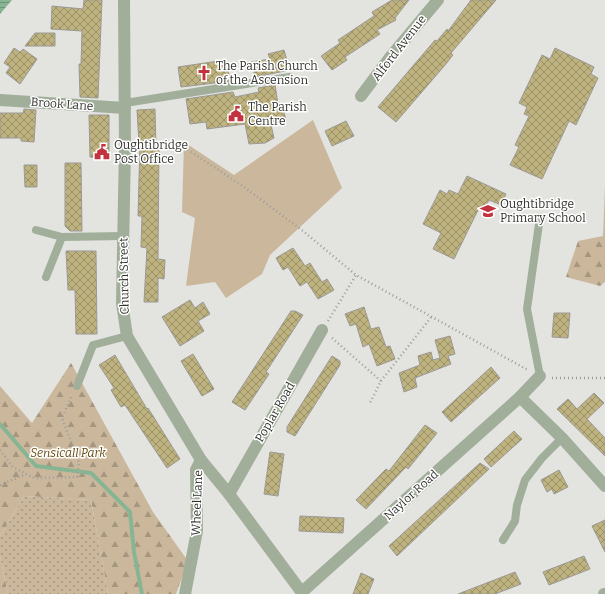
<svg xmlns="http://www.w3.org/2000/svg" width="605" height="594" font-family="Bitter,serif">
	<defs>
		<pattern id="forest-firs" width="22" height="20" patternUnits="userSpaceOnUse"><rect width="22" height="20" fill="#cbb89c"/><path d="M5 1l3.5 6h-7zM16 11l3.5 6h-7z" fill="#a59680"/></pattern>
		<pattern id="garden-dots" width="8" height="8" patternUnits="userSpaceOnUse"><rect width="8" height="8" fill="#cbb89c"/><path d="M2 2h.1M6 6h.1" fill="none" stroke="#a59680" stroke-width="1.8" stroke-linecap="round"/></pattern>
		<pattern id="water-rules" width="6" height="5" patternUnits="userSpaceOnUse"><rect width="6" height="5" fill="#87b593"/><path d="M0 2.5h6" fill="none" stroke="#6f9479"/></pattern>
		<pattern id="building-cross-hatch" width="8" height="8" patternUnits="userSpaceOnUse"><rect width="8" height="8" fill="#beb27f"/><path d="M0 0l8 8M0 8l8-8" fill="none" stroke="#9b9169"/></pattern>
	</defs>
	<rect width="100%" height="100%" fill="#e3e3e0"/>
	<polygon fill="#cbb89c" points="313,120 342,188 270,255 262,274 226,298 215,282 186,286 195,218 182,212 184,142 234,175"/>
	<g fill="url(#forest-firs)">
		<polygon points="605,186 605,282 600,286 566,277 578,241 603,236"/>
		<polygon points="71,363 153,512 188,561 176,594 108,594 91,500 24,496 0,536 0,386 32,423"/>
		<polygon points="0,556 8,594 0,594"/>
	</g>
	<polygon fill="url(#garden-dots)" points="24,496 91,500 108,594 8,594 0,556 0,536"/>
	<polygon fill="url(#water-rules)" points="0,0 12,0 0,14"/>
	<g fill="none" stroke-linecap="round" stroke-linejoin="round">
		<polyline stroke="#87b593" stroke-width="4" points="0,424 36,466 91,473 130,512 134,552 142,594"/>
	</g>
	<g fill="url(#building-cross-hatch)" stroke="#9a9996">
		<polygon points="84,0 102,0 98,98 80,97 79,64 81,64 82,31 51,29 52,6 83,9"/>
		<polygon points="392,0 409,0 395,18 396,20 377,30 380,34 345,57 347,60 332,70 321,56 340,43 338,40 374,16 372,12"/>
		<polygon points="471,0 496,0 451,53 453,55 446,64 396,122 378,107 435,40 437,41 447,29 448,31"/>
		<polygon points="35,33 55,33 55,46 25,46"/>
		<polygon points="14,48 20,52 23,49 37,59 20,84 6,73 10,67 4,63"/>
		<polygon points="555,48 594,67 591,74 598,78 576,125 569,121 542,179 510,165 519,147 515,145 529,116 524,114 527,107 519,103 542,55 550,59"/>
		<polygon points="284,50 290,70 255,77 251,62 270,59 268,54"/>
		<polygon points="225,60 231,81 181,87 178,67"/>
		<polygon points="275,85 278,104 283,107 286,121 271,125 274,138 265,143 249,144 245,124 207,129 206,122 190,124 186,99 233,92 235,97 259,92 258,88"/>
		<polygon points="24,109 36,110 34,142 21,141 21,138 0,138 0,113 23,113"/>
		<polygon points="155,109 156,149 159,149 158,259 165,260 164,279 158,278 158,302 144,302 147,248 141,247 142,216 138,216 140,144 139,144 137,110"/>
		<polygon points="89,115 109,115 109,159 90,157"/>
		<polygon points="346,121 354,136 332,146 325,131"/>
		<polygon points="65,163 81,163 82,231 70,231 65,226"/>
		<polygon points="24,165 37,165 37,187 25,187"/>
		<polygon points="467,176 506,194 501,205 489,200 485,208 480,206 454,259 433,249 441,233 423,224 440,190 447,194 449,190 458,194"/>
		<polygon points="293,248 305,266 310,263 322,282 327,279 334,290 318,299 307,282 300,286 288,267 283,270 276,258"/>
		<polygon points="66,251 96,251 97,334 76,334 75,290 68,290"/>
		<polygon points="190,300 195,308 203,302 210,314 198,321 204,331 180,346 162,317"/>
		<polygon points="364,307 371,329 379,327 386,347 390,346 395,359 377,366 369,344 363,347 356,324 350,326 345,314"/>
		<polygon points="291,311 295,311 303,315 266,372 269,374 245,410 232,402"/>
		<polygon points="554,313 570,313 568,338 552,337"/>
		<polygon points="450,336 455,354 448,356 451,364 415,378 417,387 404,392 399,373 420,365 418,356 431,352 433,360 440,358 435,340"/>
		<polygon points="193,354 214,389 202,396 181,361"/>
		<polygon points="115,355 147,409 148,408 180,459 167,468 125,405 121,407 111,390 114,388 99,365"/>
		<polygon points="332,356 340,361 340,365 295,436 287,432 287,427"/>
		<polygon points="491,367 500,378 451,422 442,412"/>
		<polygon points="594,393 604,403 587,419 605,438 605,456 557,409 568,399 577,409"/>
		<polygon points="425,425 437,433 408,469 406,467 366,509 356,500 386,469 389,471"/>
		<polygon points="514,431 522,439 491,467 484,459"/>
		<polygon points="270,452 284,454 278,496 264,494"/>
		<polygon points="480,463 489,469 397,556 389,546"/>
		<polygon points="559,470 568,487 554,494 552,489 547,492 541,480"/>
		<polygon points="300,516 344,518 343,533 299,531"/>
		<polygon points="605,520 605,552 592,526"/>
		<polygon points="584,556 590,569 549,585 543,572"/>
		<polygon points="515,572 521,584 495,594 458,594"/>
		<polygon points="361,573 374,579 368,594 353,594"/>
	</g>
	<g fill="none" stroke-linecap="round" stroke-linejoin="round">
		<g stroke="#9c9d9a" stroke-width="2.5" stroke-dasharray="1 3" stroke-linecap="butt">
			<polyline points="137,146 181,145 244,187 303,231 356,275 528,370"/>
			<polyline points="328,321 356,275"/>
			<polyline points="332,338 381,381 370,403"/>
			<polyline points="552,378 605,378"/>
			<polyline points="381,381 432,316"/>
			<polyline points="0,450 13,467 34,478 77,477 79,463 62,418 72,395"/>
			<polyline points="0,485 26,474"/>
		</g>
		<g stroke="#a1ae9a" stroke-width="8">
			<polyline points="125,103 290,77"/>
			<polyline points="36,230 62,237"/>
			<polyline points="46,277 62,237 123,236"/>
			<polyline points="540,376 527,309 540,217"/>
			<polyline points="77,386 93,345 127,336"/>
			<polyline points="503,540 515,521 517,505 525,480 542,458 562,438"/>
		</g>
		<g stroke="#a1ae9a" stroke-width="12">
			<polyline points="361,96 391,56 438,0"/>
			<polyline points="0,100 125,108"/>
			<polyline points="520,397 562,438 605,486"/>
			<polyline points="229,494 322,330"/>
			<polyline points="302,592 520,397 540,376"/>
			<polyline points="185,594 197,531 196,470 201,460"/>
		</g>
		<g stroke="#a1ae9a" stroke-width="12">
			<polyline points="124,0 125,147 122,303 127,336 201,460 229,494 303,594"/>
			<polyline points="604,594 605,594"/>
		</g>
	</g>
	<defs>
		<symbol id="church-bare" viewBox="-9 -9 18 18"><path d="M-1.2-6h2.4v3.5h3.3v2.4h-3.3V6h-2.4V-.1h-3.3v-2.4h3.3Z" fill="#c3333f" stroke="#fffffe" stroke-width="2.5" paint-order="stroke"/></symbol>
		<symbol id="civic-bare" viewBox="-9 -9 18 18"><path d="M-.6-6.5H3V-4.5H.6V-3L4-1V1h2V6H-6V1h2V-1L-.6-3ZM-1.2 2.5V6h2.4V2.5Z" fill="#c3333f" stroke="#fffffe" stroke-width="2.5" paint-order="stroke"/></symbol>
		<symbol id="school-bare" viewBox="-9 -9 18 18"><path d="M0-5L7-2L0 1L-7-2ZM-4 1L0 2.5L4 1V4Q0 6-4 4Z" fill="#c3333f" stroke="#fffffe" stroke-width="2.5" paint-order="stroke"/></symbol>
	</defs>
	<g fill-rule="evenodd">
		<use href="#church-bare" x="193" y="62" width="22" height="22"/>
		<use href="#civic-bare" x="225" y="103" width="22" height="22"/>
		<use href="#civic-bare" x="91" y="141" width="22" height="22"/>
		<use href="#school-bare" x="477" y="200" width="22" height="22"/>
	</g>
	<g text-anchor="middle" stroke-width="3" stroke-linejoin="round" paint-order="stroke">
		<g font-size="12" fill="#323331" stroke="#fffffe">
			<text transform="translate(399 48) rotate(-52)" y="4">Alford Avenue</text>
			<text transform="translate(62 104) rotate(4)" y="4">Brook Lane</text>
			<text transform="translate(124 276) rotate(-91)" y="4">Church Street</text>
			<text transform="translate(275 412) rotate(-60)" y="4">Poplar Road</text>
			<text transform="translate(411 495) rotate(-42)" y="4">Naylor Road</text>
			<text transform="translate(197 503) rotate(-88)" y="4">Wheel Lane</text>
		</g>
		<g font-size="12" fill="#323331" stroke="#fffffe" text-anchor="start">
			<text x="216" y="70">The Parish Church<tspan x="216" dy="14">of the Ascension</tspan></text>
			<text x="248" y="111">The Parish<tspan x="248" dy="14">Centre</tspan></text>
			<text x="114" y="149">Oughtibridge<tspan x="114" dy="14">Post Office</tspan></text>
			<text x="500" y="208">Oughtibridge<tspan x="500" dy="14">Primary School</tspan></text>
		</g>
		<g font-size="12" font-style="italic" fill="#674912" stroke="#fffffe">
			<text x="68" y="457">Sensicall Park</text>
		</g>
	</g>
</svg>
